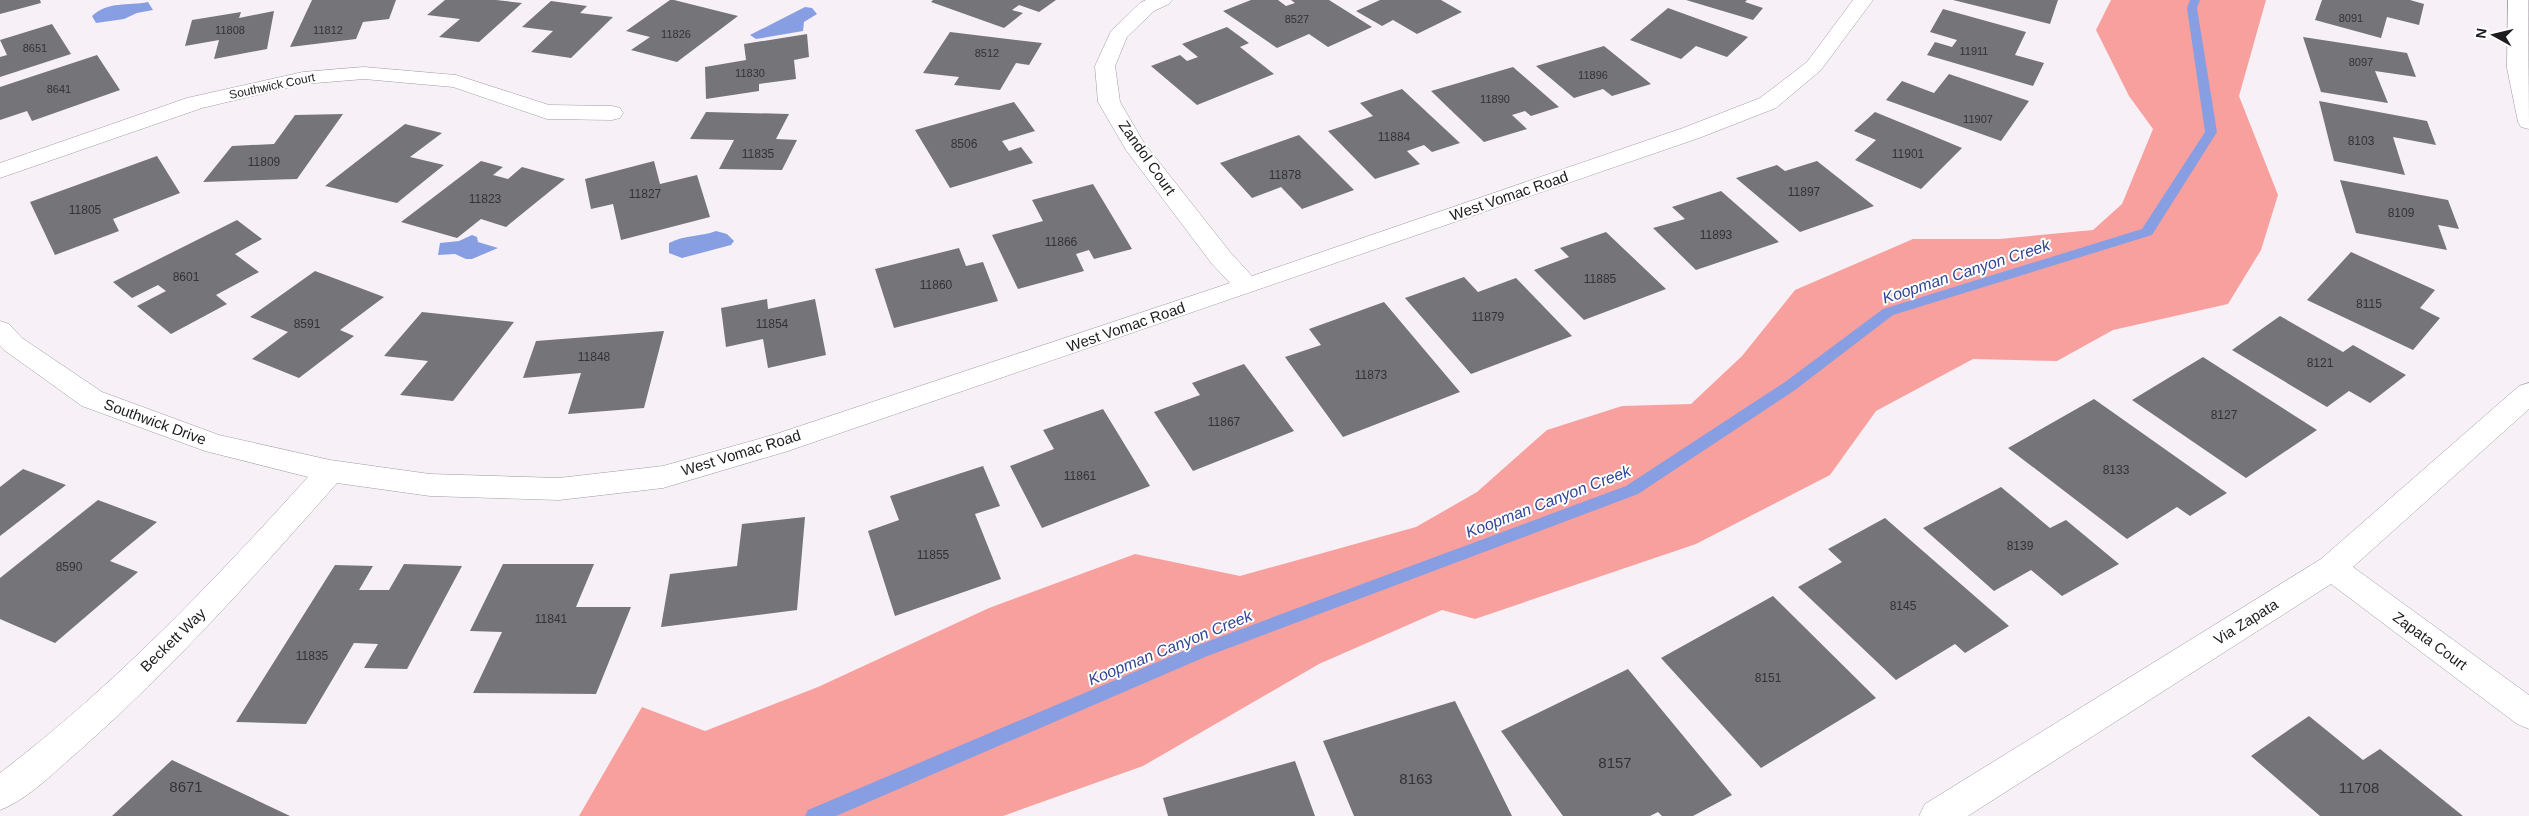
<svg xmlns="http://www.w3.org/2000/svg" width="2529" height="816" font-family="Helvetica,sans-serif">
	<rect width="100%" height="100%" fill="#f7f1f7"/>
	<polygon fill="#f8a09e" points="2111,0 2266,0 2239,96 2278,195 2261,250 2228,304 2113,330 2057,361 1973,359 1876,411 1830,475 1696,544 1475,619 1442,610 1319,664 1143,766 1003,816 579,816 642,707 705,731 818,687 989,608 1135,554 1240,576 1416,527 1477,492 1547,430 1622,406 1691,404 1742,356 1795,290 1913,239 1999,239 2093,230 2122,204 2153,129 2129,96 2096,30"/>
	<g fill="#879ee3">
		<path d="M148,2l5,8 -16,3 -13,6 -28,4 -4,-7c16,-15 36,-10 56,-14z"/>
		<polygon points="805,7 812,8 817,14 804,22 803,31 756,39 750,35"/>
		<path d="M716,231l11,3 7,7 -3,4 -49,13 -13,-5v-10c15,-8 31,-6 47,-12z"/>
		<polygon points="472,235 477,237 478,242 498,248 472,259 466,259 455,254 438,255 440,243 459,241"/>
	</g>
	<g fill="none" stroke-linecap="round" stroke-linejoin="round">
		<polygon fill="#879ee3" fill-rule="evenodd" points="2190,0 2200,0 2197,8 2217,132 2152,235 1893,315 1795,390 1638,494 1205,657 836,816 805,816 808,810 1193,647 1626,486 1785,382 1883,309 2142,229 2205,132 2187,8"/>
	</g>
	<g fill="#757479">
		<polygon points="0,0 40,0 41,3 0,14"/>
		<polygon points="312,0 396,0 389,19 363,22 356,39 290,47"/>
		<polygon points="445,0 496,0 522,3 479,42 439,37 460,19 427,15"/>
		<polygon points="670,0 674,0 738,16 677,62 631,50 650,37 626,31"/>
		<polygon points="933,0 1056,0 1039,12 1019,5 1012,10 1023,13 1004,28 931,2"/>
		<polygon points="1251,0 1278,0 1286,6 1295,3 1291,0 1329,0 1372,27 1328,47 1309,34 1277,48 1223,11"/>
		<polygon points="1380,0 1441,0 1462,12 1417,34 1393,20 1382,26 1356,11"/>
		<polygon points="1686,0 1747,0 1745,2 1763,8 1753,20"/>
		<polygon points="1953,0 2058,0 2050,24"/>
		<polygon points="2322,0 2410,0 2424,4 2419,25 2387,17 2381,38 2315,20"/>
		<polygon points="551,1 587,6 580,13 613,17 571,58 531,52 553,31 522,27"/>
		<polygon points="1668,8 1748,37 1727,57 1696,46 1681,59 1630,40"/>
		<polygon points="1943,9 2026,32 2015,55 2044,63 2033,86 1927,55 1935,42 1952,47 1957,40 1930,32"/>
		<polygon points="274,11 267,49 214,59 219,40 185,46 192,20 241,12 239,18"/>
		<polygon points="52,24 71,54 0,77 0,57 7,55 0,40"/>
		<polygon points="1227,27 1249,43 1240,47 1274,74 1197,105 1151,66 1180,55 1187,61 1198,57 1182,44"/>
		<polygon points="950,32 1042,43 1029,65 1016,63 1000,90 954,85 959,77 923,73"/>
		<polygon points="807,34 809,57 794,60 796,79 759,84 759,91 706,99 705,67 746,60 744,44"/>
		<polygon points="2303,37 2407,53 2416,77 2375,71 2388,103 2321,92"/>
		<polygon points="1604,46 1651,84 1612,96 1603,89 1574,98 1536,66"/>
		<polygon points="97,55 120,90 32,121 27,111 0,120 0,87"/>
		<polygon points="1513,67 1559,107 1531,116 1525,111 1512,115 1527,129 1484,142 1431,91"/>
		<polygon points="1949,74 2029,101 2001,141 1886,100 1902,81 1934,93"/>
		<polygon points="1402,89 1460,143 1432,152 1424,145 1407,151 1420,164 1375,179 1328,131 1373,116 1360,103"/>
		<polygon points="2319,101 2427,121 2436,145 2393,137 2405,175 2334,161"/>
		<polygon points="1014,102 1035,131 1002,141 1009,151 1021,147 1033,163 950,188 915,130"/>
		<polygon points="706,112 789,114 776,139 797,140 782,170 719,169 734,140 690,139"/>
		<polygon points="1875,112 1919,130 1962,148 1921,189 1855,160 1876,140 1854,131"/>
		<polygon points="343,114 297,179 203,182 232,146 274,144 295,115"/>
		<polygon points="405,124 442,133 410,157 444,165 397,203 325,186"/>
		<polygon points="1299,135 1354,190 1302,209 1281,187 1252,198 1220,163"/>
		<polygon points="157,156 180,193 113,219 119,231 55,255 30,202"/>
		<polygon points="481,161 503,167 493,175 508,179 522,167 565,179 506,227 481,219 457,238 401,222"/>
		<polygon points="654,161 660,184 697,175 710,217 621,240 613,204 591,209 585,179"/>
		<polygon points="1817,161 1874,206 1800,232 1736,178 1777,165 1785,171"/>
		<polygon points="2340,180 2448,200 2459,229 2438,225 2447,250 2356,233"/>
		<polygon points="1093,184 1132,249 1094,259 1089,250 1076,254 1084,271 1018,289 992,235 1043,221 1032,200"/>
		<polygon points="1721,191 1779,242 1696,270 1653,228 1685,219 1672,207"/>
		<polygon points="237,220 262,239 235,254 259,272 216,295 227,304 171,334 137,306 166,291 158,285 132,298 113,282"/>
		<polygon points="1606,232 1666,289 1584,320 1534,270 1569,257 1560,248"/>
		<polygon points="959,248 966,266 983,262 998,301 894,328 875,269"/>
		<polygon points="2351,252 2435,290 2420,308 2440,318 2413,350 2307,300"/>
		<polygon points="315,271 384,297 340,330 354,336 299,378 252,359 288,332 250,317"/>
		<polygon points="1464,277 1478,292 1516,278 1572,336 1471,374 1405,298"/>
		<polygon points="767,299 768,309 815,299 826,355 768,368 763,339 726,347 721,308"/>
		<polygon points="1384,302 1460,392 1343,437 1285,357 1321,345 1309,329"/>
		<polygon points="422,312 514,322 453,401 400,395 428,361 384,356"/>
		<polygon points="2280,316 2343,352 2353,345 2406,375 2370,403 2349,391 2327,407 2232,350"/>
		<polygon points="664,331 644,408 568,414 581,373 523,378 536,341"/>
		<polygon points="2203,357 2317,430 2246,478 2132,400"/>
		<polygon points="1244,364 1294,431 1193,471 1154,412 1200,395 1192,383"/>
		<polygon points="2094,399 2227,493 2190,516 2177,507 2127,539 2008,448"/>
		<polygon points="1103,409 1150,486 1042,528 1010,466 1054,449 1043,430"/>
		<polygon points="983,466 1000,506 975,514 1001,579 895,616 868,531 899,520 890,496"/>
		<polygon points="23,469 66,485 0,536 0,487"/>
		<polygon points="2001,487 2050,528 2066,520 2119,564 2062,596 2031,570 1994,591 1923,528"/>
		<polygon points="98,500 157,522 110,561 138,572 55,643 0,619 0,578"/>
		<polygon points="805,517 797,610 661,627 670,574 737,566 742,524"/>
		<polygon points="1885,518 2009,626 1965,653 1955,644 1896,680 1798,587 1842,562 1828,549"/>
		<polygon points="404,564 462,566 407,669 364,668 378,644 354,643 306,724 236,722 335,565 373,566 359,590 389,590"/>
		<polygon points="503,564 594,564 576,607 631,607 596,694 473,693 502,632 470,631"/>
		<polygon points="1773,596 1876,698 1761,768 1661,658"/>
		<polygon points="1628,669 1732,795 1693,816 1662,816 1658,812 1650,816 1563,816 1501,731"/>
		<polygon points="1455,701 1512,816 1354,816 1323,741"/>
		<polygon points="2309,716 2363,760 2380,749 2463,816 2320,816 2251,756"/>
		<polygon points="172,760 290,816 112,816"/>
		<polygon points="1295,761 1315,816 1168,816 1163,798"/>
	</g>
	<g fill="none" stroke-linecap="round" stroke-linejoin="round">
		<defs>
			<g id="minor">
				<path d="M1146,0h26l-3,4 -15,7 -27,26 -12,29 5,36 24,41 86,109 22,24 431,-148 77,-30 47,-36 46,-62h20l-52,70 -45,38 -77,30 -911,313 -125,37 -104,12 -129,-4 -93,-13c-82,93 -165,186 -258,268 -24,20 -50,48 -79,59v-37c114,-87 212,-190 308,-296l-103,-26 -123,-45 -78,-56 -4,-4v-25l9,3 13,14 80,54 117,43 111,25 100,14 129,4 104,-12 110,-31 457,-152 -18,-19 -86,-114 -28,-48 -3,-36 16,-35 29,-28z"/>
				<polygon points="2508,0 2528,0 2529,129 2521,127 2518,122 2507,68"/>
				<polygon points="364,67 456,75 549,105 612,106 620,108 623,113 620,118 612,120 547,119 453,87 364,79 303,84 202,108 0,178 0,163 187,98 303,72"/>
				<polygon points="2529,383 2529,409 2353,567 2529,695 2529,729 2517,724 2331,584 1968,816 1919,816 1925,804 2321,559 2519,386"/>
			</g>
		</defs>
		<use href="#minor" stroke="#a19ca1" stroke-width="1"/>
		<use href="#minor" fill="#fff" fill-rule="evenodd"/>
	</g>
	<g text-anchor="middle" stroke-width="4" stroke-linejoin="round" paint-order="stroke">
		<g font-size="11" fill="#343235">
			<text x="2351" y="22">8091</text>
			<text x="1297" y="23">8527</text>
			<text x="230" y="34">11808</text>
			<text x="328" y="34">11812</text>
			<text x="676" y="38">11826</text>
			<text x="35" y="52">8651</text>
			<text x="1974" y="55">11911</text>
			<text x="987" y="57">8512</text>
			<text x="2361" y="66">8097</text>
			<text x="750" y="77">11830</text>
			<text x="1593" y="79">11896</text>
			<text x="59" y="93">8641</text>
			<text x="1495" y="103">11890</text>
			<text x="1978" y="123">11907</text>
		</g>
		<g font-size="12" fill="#1e1c1e" stroke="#fff">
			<text transform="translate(272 86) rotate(-12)" y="4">Southwick Court</text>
		</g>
		<g font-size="12" fill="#343235">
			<text x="1394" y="141">11884</text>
			<text x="2361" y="145">8103</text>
			<text x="964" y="148">8506</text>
			<text x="758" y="158">11835</text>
			<text x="1908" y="158">11901</text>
			<text x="264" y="166">11809</text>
			<text x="1285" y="179">11878</text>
			<text x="1804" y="196">11897</text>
			<text x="645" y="198">11827</text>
			<text x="485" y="203">11823</text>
			<text x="85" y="214">11805</text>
			<text x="2401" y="217">8109</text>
			<text x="1716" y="239">11893</text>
			<text x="1061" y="246">11866</text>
			<text x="186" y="281">8601</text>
			<text x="1600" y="283">11885</text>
			<text x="936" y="289">11860</text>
			<text x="2369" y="308">8115</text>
			<text x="1488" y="321">11879</text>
			<text x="307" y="328">8591</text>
			<text x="772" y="328">11854</text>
			<text x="594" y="361">11848</text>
			<text x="2320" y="367">8121</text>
			<text x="1371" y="379">11873</text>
			<text x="2224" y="419">8127</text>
			<text x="1224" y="426">11867</text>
			<text x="2116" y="474">8133</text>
			<text x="1080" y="480">11861</text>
			<text x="2020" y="550">8139</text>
			<text x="933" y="559">11855</text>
			<text x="69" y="571">8590</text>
			<text x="1903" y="610">8145</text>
			<text x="551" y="623">11841</text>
			<text x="312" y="660">11835</text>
			<text x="1768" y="682">8151</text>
		</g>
		<g font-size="15" fill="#1e1c1e" stroke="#fff">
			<text transform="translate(1147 158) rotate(55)" y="5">Zandol Court</text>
			<text transform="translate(1509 196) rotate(-19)" y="5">West Vomac Road</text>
			<text transform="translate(1126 327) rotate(-19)" y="5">West Vomac Road</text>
			<text transform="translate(155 422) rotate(20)" y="5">Southwick Drive</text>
			<text transform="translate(741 453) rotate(-17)" y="5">West Vomac Road</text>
			<text transform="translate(2246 622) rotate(-32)" y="5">Via Zapata</text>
			<text transform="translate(173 640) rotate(-44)" y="5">Beckett Way</text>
			<text transform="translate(2430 641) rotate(36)" y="5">Zapata Court</text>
		</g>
		<g font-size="15" fill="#343235">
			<text x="1615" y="768">8157</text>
			<text x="1416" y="784">8163</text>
			<text x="186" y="792">8671</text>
			<text x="2359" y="793">11708</text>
		</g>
		<g font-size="16" font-style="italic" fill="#324597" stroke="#fff">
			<text transform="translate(1966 271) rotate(-18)" y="6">Koopman Canyon Creek</text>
			<text transform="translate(1548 501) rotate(-21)" y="6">Koopman Canyon Creek</text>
			<text transform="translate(1170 647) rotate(-22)" y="6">Koopman Canyon Creek</text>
		</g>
	</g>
	<g transform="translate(2494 35) rotate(278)" stroke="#ffffff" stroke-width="4" paint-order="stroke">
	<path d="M0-4L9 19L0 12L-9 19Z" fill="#1e1c1e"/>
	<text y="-8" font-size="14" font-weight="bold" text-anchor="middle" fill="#1e1c1e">N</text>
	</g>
</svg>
